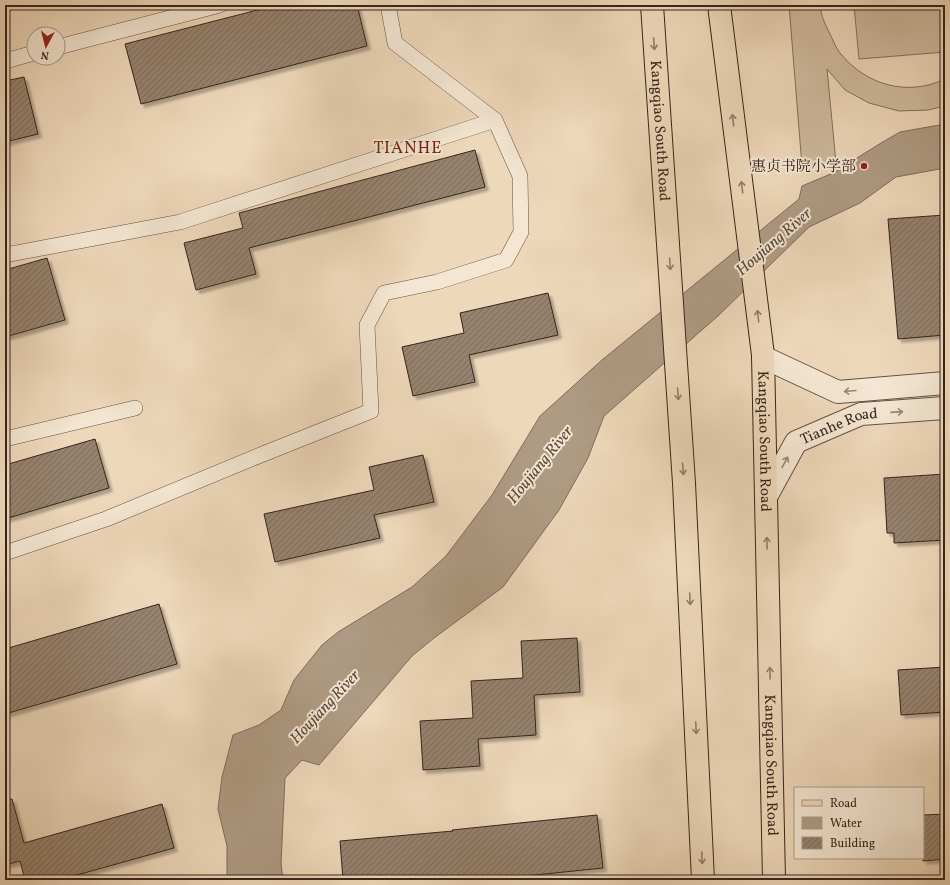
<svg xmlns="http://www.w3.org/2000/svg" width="950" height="885" font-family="Vollkorn,'Noto Serif SC',serif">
	<defs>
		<pattern id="building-hatch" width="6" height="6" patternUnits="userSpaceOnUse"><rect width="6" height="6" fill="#96826e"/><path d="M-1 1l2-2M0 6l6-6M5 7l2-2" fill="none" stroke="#7b6a5a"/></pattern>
		<filter id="shadow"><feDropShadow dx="3.5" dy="3.5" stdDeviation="1" flood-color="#0004"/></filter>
	</defs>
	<rect width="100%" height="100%" fill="#eed8ba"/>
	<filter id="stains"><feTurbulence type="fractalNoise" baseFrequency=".005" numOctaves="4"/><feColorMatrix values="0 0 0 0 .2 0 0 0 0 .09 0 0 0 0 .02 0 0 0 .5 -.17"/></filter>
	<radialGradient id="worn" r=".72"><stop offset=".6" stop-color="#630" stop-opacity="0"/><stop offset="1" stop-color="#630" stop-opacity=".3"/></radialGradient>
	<g fill="#cfba9f" stroke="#82705e">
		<path d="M789,5h31c1,11 5,19 10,29 3,6 6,14 10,19 26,32 67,44 105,26v27l-17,4 -29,1 -30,-8 -24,-13 -18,-21 9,94 -34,3z"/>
		<polygon points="854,5 945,5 945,52 859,59"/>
	</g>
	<polygon fill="#af9b84" stroke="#7f6c5a" points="945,124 945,168 896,177 860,203 809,227 719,315 604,416 588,458 559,510 503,587 434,638 412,656 319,765 302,760 285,778 281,863 283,880 227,880 227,846 218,809 222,777 233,735 259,725 281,710 294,680 322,645 338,632 412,587 446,556 492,495 540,416 602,360 799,199 802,186 833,173 881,143 900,132"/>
	<g fill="url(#building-hatch)" stroke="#36251c" filter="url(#shadow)">
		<polygon points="277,5 357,5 367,46 141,104 125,44"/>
		<polygon points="24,77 38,134 5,142 5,81"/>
		<polygon points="475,150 485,187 249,248 256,274 196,290 184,243 243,228 239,213"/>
		<polygon points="945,215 945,335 898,339 888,219"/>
		<polygon points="47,258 65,320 5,337 5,270"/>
		<polygon points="548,293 558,335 469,355 475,382 413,396 402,347 464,333 460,313"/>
		<polygon points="95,439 109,488 5,519 5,465"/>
		<polygon points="423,455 434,502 374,515 380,538 275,562 264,514 374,490 369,467"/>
		<polygon points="945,474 945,540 894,543 894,533 887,533 884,478"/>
		<polygon points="159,604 177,664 5,714 5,649"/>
		<polygon points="577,638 580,692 534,695 536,735 478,739 480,766 423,770 420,721 473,718 471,681 523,678 521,641"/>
		<polygon points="945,667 945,712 901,715 898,670"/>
		<polygon points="12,799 24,843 162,804 174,848 59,880 25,880 20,861 5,865 5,800"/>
		<polygon points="945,814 945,859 923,861 923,815"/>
		<polygon points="597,815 603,868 487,880 343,880 340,841 453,831 452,830"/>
	</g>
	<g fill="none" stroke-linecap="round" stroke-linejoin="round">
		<defs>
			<g id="service">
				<polyline points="58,47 220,5"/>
				<polyline points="5,61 34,53"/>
				<polyline points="5,255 180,222 495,120"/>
				<polyline points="5,439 135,408"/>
				<polyline points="5,553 106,519 263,454 371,411 367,325 384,293 437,282 506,260 521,232 520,176 495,120 395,43 388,5"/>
			</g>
			<g id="minor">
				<polyline points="763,357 838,392 945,383"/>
				<path id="s1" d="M766,497l30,-55 65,-28 84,-6"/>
			</g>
			<g id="primary">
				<path id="s2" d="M652,5l32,478 19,397"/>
				<path id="s3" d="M719,5l44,350 11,525"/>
			</g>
		</defs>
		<use href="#service" stroke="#645244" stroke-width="16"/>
		<use href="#minor" stroke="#645244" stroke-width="24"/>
		<use href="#primary" stroke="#36251c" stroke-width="24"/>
		<use href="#service" stroke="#f4e6d2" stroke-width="15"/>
		<use href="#minor" stroke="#f4e6d2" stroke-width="22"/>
		<use href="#primary" stroke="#eed8ba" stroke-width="22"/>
	</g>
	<defs><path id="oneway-shaft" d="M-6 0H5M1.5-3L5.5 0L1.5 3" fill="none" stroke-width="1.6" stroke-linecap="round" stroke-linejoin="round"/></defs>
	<g stroke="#927e6b">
		<use href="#oneway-shaft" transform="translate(654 44) rotate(86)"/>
		<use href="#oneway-shaft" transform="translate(733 120) rotate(-97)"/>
		<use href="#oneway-shaft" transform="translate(742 187) rotate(-97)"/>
		<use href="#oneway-shaft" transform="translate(670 264) rotate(86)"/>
		<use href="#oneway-shaft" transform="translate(758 316) rotate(-97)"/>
		<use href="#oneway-shaft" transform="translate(678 394) rotate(86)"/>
		<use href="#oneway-shaft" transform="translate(683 469) rotate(86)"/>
		<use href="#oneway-shaft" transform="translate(767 543) rotate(-91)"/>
		<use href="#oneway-shaft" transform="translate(690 599) rotate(87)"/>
		<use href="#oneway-shaft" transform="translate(770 673) rotate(-91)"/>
		<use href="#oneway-shaft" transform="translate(696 728) rotate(87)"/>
		<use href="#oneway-shaft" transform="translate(702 858) rotate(87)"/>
	</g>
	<g stroke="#958677">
		<use href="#oneway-shaft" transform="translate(850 391) rotate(175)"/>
		<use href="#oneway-shaft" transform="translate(897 412) rotate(-4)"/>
		<use href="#oneway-shaft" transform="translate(785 462) rotate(-62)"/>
	</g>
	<circle fill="#8f2418" stroke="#f4e6d2" stroke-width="1.5" cx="864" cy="166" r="4"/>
	<g text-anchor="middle" stroke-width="4" stroke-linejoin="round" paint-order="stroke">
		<g font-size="15" fill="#36251c" stroke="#f4e6d2">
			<text dy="5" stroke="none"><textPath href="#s2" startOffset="126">Kangqiao South Road</textPath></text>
			<text dy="5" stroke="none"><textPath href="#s1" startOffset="109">Tianhe Road</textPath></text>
			<text dy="5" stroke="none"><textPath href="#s3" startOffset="439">Kangqiao South Road</textPath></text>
			<text dy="5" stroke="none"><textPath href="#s3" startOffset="763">Kangqiao South Road</textPath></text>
		</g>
		<g font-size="15" fill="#36251c" stroke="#f4e6d2" text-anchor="end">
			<text x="856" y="171">惠贞书院小学部</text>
		</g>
		<g font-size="16" font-style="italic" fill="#5a483b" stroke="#f4e6d2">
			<text transform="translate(773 241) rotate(-41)" y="6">Houjiang River</text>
			<text transform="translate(539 464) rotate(-51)" y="6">Houjiang River</text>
			<text transform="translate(324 706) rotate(-47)" y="6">Houjiang River</text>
		</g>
		<g font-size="17" letter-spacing="1" fill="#7a1f14" stroke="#f4e6d2">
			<text x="408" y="153">TIANHE</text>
		</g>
	</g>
	<rect width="950" height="885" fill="none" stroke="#eed8ba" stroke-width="20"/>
	<rect x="6" y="6" width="938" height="873" fill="none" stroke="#36251c" stroke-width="2"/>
	<rect x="10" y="10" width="930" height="865" fill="none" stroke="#36251c"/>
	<rect x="794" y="787" width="130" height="72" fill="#f4e6d2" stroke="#a89989"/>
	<rect x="802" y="800" width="20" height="6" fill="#eed8ba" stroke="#a89989"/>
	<text x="830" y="807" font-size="12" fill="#36251c">Road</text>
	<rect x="802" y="817" width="20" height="12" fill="#af9b84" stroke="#a89989"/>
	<text x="830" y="827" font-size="12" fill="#36251c">Water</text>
	<rect x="802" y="837" width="20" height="12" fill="url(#building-hatch)" stroke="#a89989"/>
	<text x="830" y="847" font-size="12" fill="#36251c">Building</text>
	<g transform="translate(46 46) rotate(187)"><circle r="19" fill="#f4e6d2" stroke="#a89989"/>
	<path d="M0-3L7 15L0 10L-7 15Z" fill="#8f2418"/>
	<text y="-6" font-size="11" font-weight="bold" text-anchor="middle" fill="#36251c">N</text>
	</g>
	<rect width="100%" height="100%" filter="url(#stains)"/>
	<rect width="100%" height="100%" fill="url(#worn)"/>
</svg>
